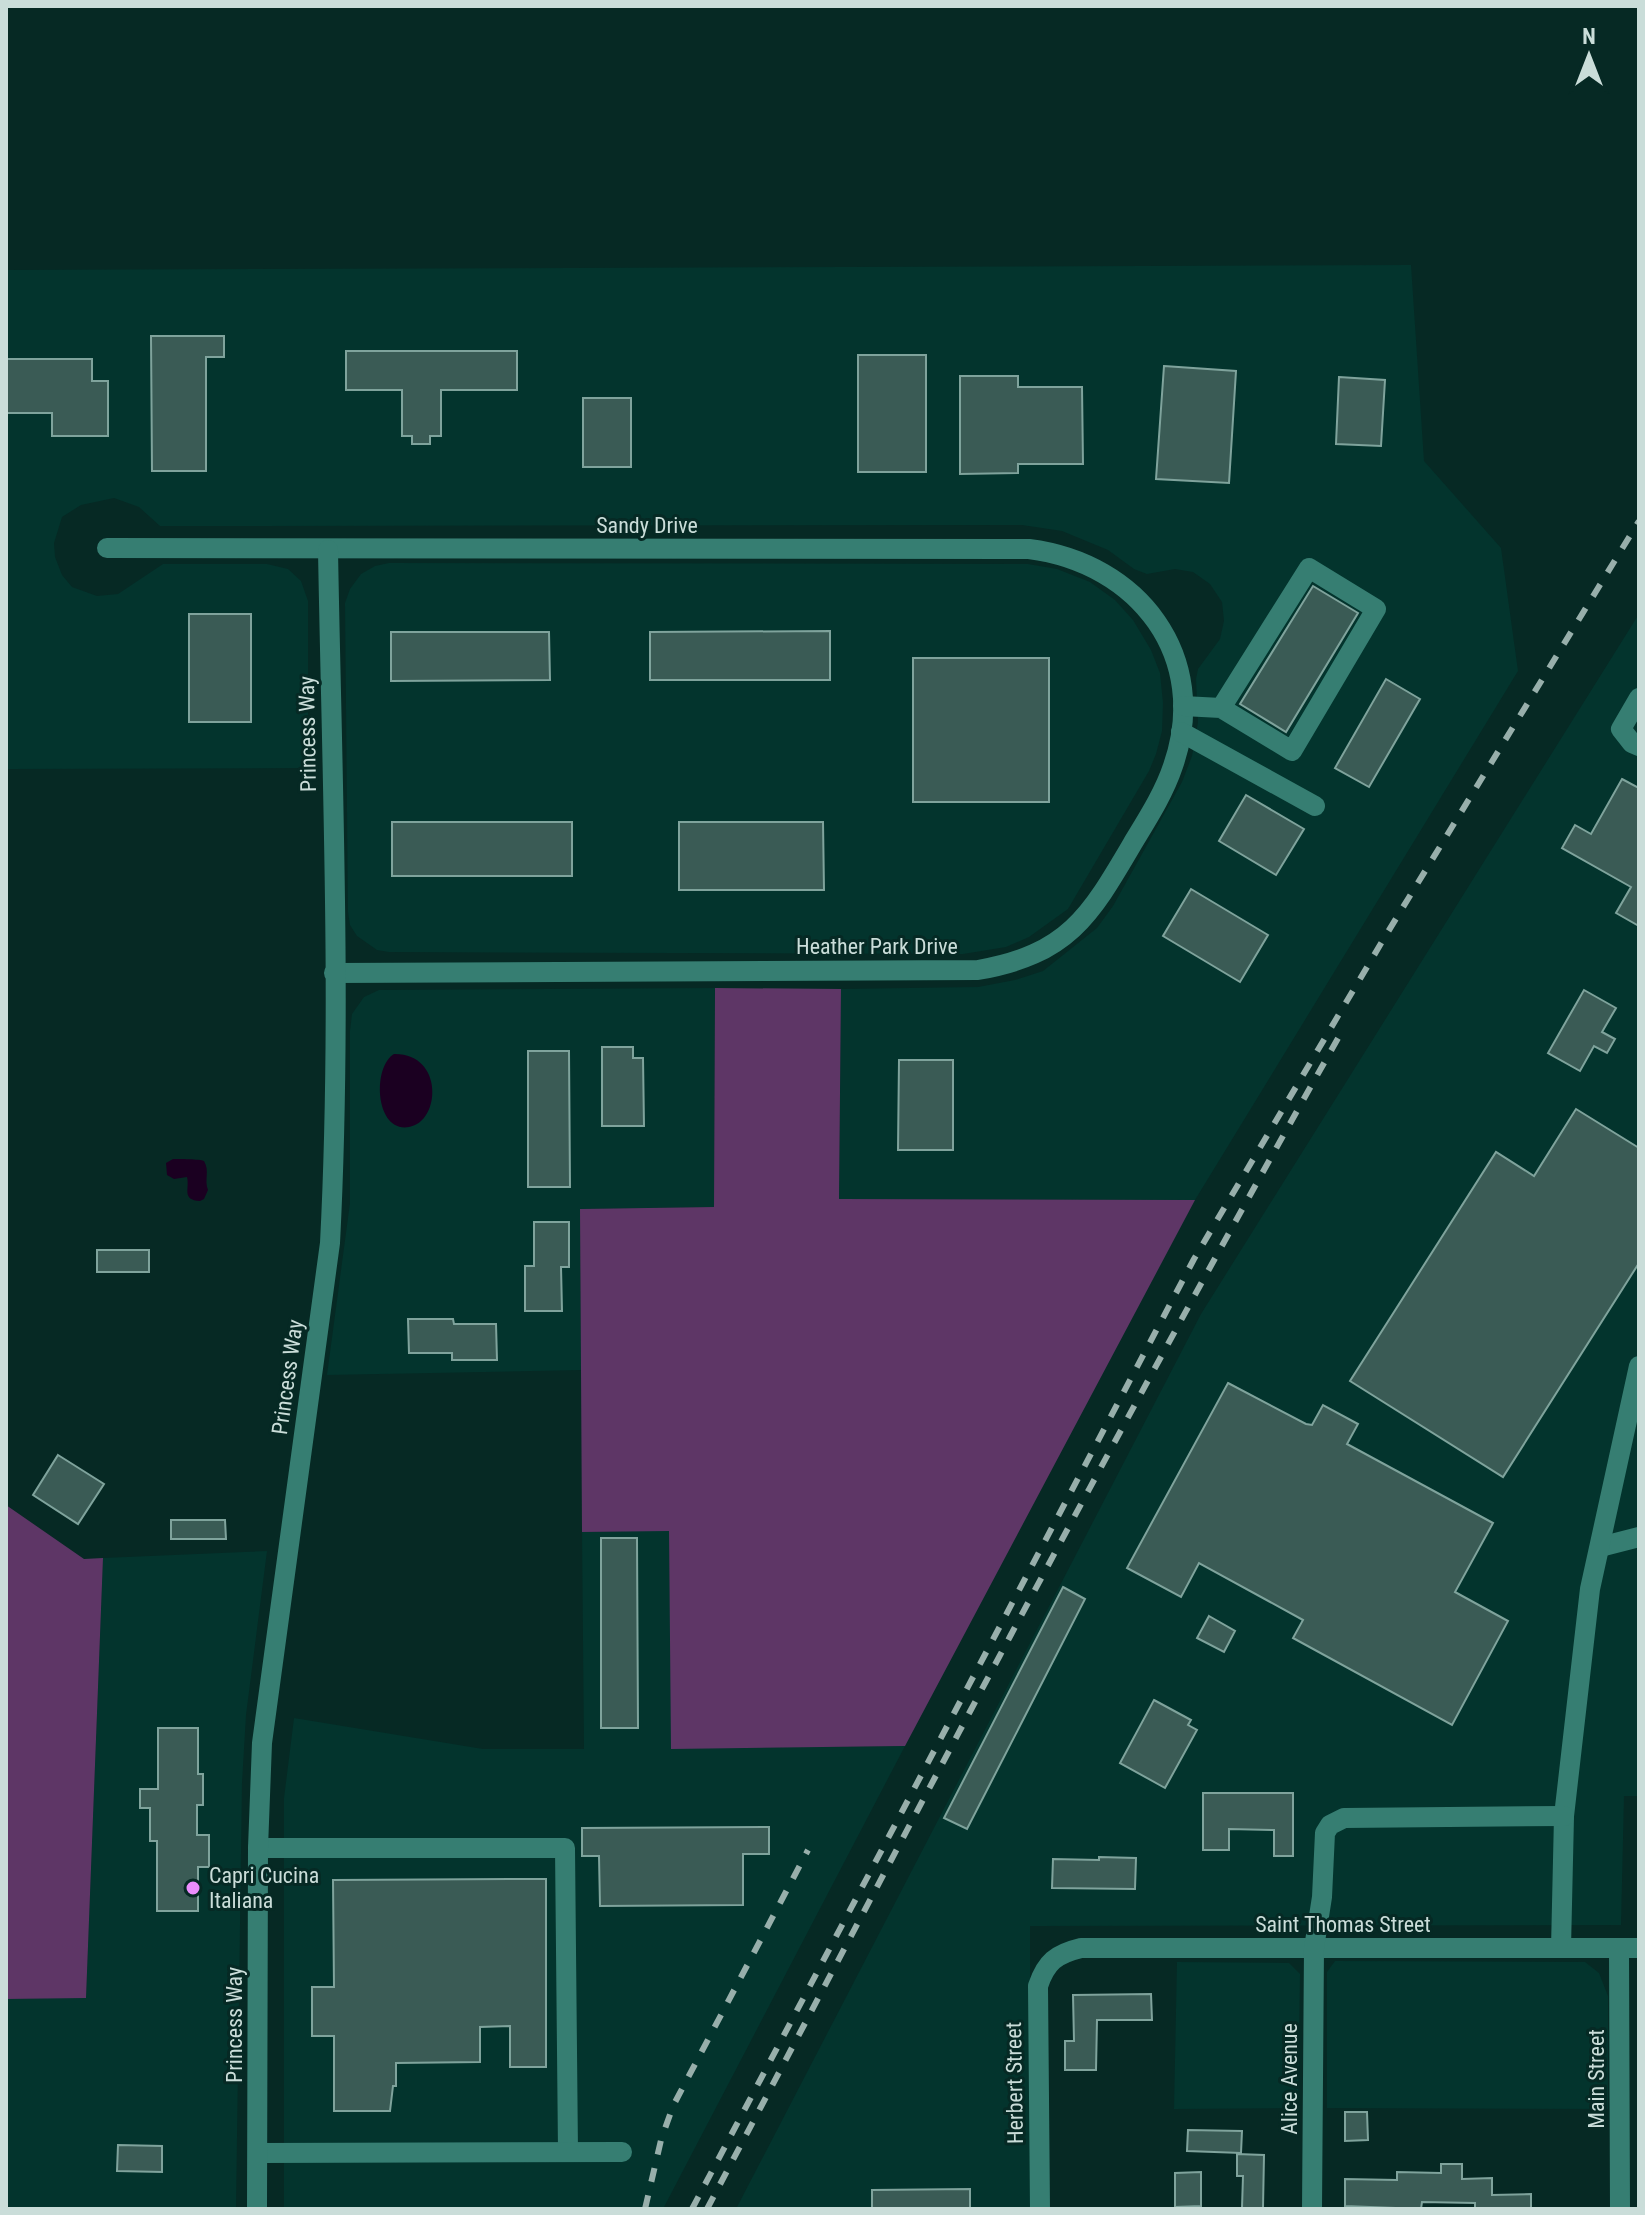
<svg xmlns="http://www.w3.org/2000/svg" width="1645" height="2215" font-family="'Roboto Condensed',sans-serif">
	<rect width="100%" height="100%" fill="#062924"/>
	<g fill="#03342d">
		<polygon points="1411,265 1424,461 1501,548 1518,671 1195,1200 839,1199 841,989 978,987 1015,980 1043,971 1097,928 1113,906 1182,782 1192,756 1198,722 1196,679 1198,669 1220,639 1224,621 1222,602 1210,584 1193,572 1175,569 1147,574 1134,569 1108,550 1062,531 1022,525 160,526 139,507 114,498 81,505 62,517 54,543 55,557 62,575 72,587 97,596 118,594 163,564 267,564 288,569 301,581 308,601 308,768 6,769 6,270"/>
		<polygon points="389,563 1028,564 1057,569 1090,582 1115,600 1133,620 1151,650 1160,673 1163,703 1162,731 1156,754 1149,771 1068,909 1029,937 1006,947 963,954 389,952 377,950 357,936 350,925 348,912 345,603 350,589 361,574 375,566"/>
		<polygon points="1639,614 1639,1796 1624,1796 1621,1925 1030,1926 1030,2209 736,2209 1201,1314"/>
		<polygon points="715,988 714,1207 580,1209 581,1370 327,1375 350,1203 350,1031 352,1014 364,997 379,990"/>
		<polygon points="669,1530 672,1748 905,1746 663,2209 284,2209 284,1798 294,1718 483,1749 584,1749 582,1532"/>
		<polygon points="267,1551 246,1715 242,1783 236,2209 6,2209 6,1999 86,1997 103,1558"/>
		<polygon points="1335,1961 1585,1962 1599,1973 1608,1996 1608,2109 1327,2108 1327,1972"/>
		<polygon points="1177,1962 1289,1963 1300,1974 1298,2108 1174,2109"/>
	</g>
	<g fill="#5e3666">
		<polygon points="715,988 841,989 839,1199 1195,1200 905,1746 671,1749 669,1531 582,1532 580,1209 714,1207"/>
		<polygon points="6,1505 84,1559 103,1558 86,1998 6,1999"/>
	</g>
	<g fill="#1b0021">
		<path d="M394,1054c50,-1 47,68 15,73 -34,6 -37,-60 -15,-73z"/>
		<path d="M173,1159c6,0 27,0 31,2 6,10 0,19 4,29l-4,9 -4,2c-19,-1 -10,-13 -13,-24l-13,2 -7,-4 -1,-12z"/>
	</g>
	<g fill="#3a5b55" stroke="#7fa39c" stroke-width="2">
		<polygon points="151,336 224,336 224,357 206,357 206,471 152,471"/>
		<polygon points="346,351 517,351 517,390 441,390 441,436 430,436 430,444 412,444 412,436 402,436 402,390 346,390"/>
		<rect x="858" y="355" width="68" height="117"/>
		<polygon points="6,359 92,359 92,381 108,381 108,436 52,436 52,413 6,413"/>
		<polygon points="1164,366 1236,371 1229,483 1156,479"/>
		<polygon points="960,376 1018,376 1018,387 1082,387 1083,464 1018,464 1018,473 960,474"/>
		<polygon points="1339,377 1385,380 1381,446 1336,444"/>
		<rect x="583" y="398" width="48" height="69"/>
		<polygon points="1313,586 1358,613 1286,732 1240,704"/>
		<rect x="189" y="614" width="62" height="108"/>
		<polygon points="830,631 830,680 650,680 650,632"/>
		<polygon points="391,632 549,632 550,680 391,681"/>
		<rect x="913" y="658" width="136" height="144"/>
		<polygon points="1386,679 1420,699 1369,787 1335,768"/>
		<polygon points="1622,779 1639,788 1639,926 1616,913 1631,887 1562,848 1575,825 1591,834"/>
		<polygon points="1246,795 1304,829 1276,875 1219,841"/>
		<rect x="392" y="822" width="180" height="54"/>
		<polygon points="679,822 823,822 824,890 679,890"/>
		<polygon points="1191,889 1268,935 1240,982 1163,936"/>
		<polygon points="1584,990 1616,1008 1602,1032 1615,1039 1607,1053 1594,1046 1580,1071 1548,1053"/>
		<polygon points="602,1047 633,1047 633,1058 643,1058 644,1126 602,1126"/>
		<polygon points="528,1051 569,1051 570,1187 528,1187"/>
		<polygon points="899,1060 953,1060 953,1150 898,1150"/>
		<polygon points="1576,1109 1639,1148 1639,1263 1503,1477 1350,1381 1496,1152 1534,1176"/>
		<polygon points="534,1222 569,1222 569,1267 561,1267 562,1311 525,1311 525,1266 534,1266"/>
		<rect x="97" y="1250" width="52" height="22"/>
		<polygon points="408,1319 453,1319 454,1324 496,1324 497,1360 452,1360 452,1353 409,1353"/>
		<polygon points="1228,1383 1306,1424 1312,1425 1323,1405 1358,1424 1347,1444 1493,1523 1455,1592 1508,1621 1452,1725 1293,1638 1303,1620 1199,1563 1181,1597 1127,1568"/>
		<polygon points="58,1455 104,1484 78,1524 33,1495"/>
		<polygon points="171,1520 225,1520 226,1539 171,1539"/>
		<polygon points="601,1538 637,1538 638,1728 601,1728"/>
		<polygon points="1063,1587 1085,1599 967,1829 944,1818"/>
		<polygon points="1209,1616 1235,1631 1224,1652 1197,1638"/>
		<polygon points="1154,1700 1191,1720 1188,1725 1197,1730 1165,1788 1120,1763"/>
		<polygon points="158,1728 198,1728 198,1774 203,1774 203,1805 197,1805 197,1835 209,1835 209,1867 198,1867 198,1911 157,1911 157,1841 150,1841 150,1808 140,1808 140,1789 158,1789"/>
		<polygon points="1203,1793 1293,1793 1293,1856 1274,1856 1274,1830 1229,1829 1229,1850 1203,1850"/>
		<polygon points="769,1827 769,1854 743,1854 743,1905 600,1906 599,1856 582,1856 582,1828"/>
		<polygon points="1099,1857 1136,1858 1135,1889 1052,1888 1053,1859 1099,1860"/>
		<polygon points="510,1879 546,1879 546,2067 510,2067 510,2026 480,2027 480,2062 396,2063 396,2086 393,2086 390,2111 334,2111 334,2036 312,2036 312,1987 334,1987 333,1880"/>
		<polygon points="1151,1994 1152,2020 1097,2020 1096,2070 1065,2070 1065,2041 1074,2041 1073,1995"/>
		<polygon points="1345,2112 1367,2112 1368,2140 1345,2141"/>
		<polygon points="1188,2130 1242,2131 1241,2153 1187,2151"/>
		<polygon points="118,2145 162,2146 162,2172 117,2171"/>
		<polygon points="1237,2154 1264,2155 1263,2208 1242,2208 1243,2176 1237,2176"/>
		<polygon points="1441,2164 1462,2164 1462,2179 1492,2178 1492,2195 1531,2194 1531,2209 1475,2209 1475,2203 1422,2202 1421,2209 1345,2206 1345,2179 1397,2180 1397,2172 1441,2173"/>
		<polygon points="1201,2172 1201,2206 1175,2207 1175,2173"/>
		<polygon points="970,2189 970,2209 872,2209 872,2190"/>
	</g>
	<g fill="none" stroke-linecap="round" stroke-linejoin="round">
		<g stroke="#367e72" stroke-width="20">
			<path d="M107,548l922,1c110,14 182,108 144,217 -9,27 -25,52 -39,75 -44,75 -65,113 -156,129l-644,3"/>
			<polyline points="1639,698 1621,729 1632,743 1639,746"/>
			<polyline points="1183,706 1221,708 1309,568 1376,609 1292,751 1221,708"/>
			<polyline points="1181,732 1315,806"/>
			<polyline points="1600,1547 1639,1537"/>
			<polyline points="258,1848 565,1848 568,2152"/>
			<polyline points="1561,1948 1564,1816 1590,1589 1639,1366"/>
			<polyline points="1619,1948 1620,2209"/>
			<polyline points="258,2153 622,2152"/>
			<path d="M257,2209l1,-361 4,-105 68,-500c12,-231 2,-463 -2,-693"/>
			<path d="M1040,2209l-2,-223c8,-24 18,-32 43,-38h558"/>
			<polyline points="1312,2209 1314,1948 1322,1897 1325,1833 1330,1825 1344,1818 1564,1816"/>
		</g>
		<g stroke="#98afab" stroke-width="6" stroke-dasharray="14 14" stroke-linecap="butt">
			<polyline points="645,2209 661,2140 673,2106 808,1850"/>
			<polyline points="692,2209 1194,1259 1386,935 1639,521"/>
			<path d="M707,2209c208,-394 414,-788 634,-1176"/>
		</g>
	</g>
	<circle fill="#eb8dfc" stroke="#062924" stroke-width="3" cx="193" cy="1888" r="8"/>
	<g text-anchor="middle" stroke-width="6" stroke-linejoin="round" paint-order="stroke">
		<g font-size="22" fill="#caddd9" stroke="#062924">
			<text x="647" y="533">Sandy Drive</text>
			<text transform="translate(307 734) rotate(-91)" y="8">Princess Way</text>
			<text x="877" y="954">Heather Park Drive</text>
			<text transform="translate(287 1377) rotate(-82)" y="8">Princess Way</text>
			<text x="1343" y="1932">Saint Thomas Street</text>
			<text transform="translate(234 2025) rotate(-90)" y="8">Princess Way</text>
			<text transform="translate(1289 2079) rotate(-90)" y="8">Alice Avenue</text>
			<text transform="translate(1596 2079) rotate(-90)" y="8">Main Street</text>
			<text transform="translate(1014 2083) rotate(-91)" y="8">Herbert Street</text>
		</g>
		<g font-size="22" fill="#caddd9" stroke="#062924" text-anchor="start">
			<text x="209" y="1883">Capri Cucina<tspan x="209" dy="25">Italiana</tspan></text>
		</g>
	</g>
	<rect width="1645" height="2215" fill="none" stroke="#caddd9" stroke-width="16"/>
	<g transform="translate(1589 56)" stroke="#062924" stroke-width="6" paint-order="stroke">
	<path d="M0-6L14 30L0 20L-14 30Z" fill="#caddd9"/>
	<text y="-12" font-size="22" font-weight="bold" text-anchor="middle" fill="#caddd9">N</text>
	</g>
</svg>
